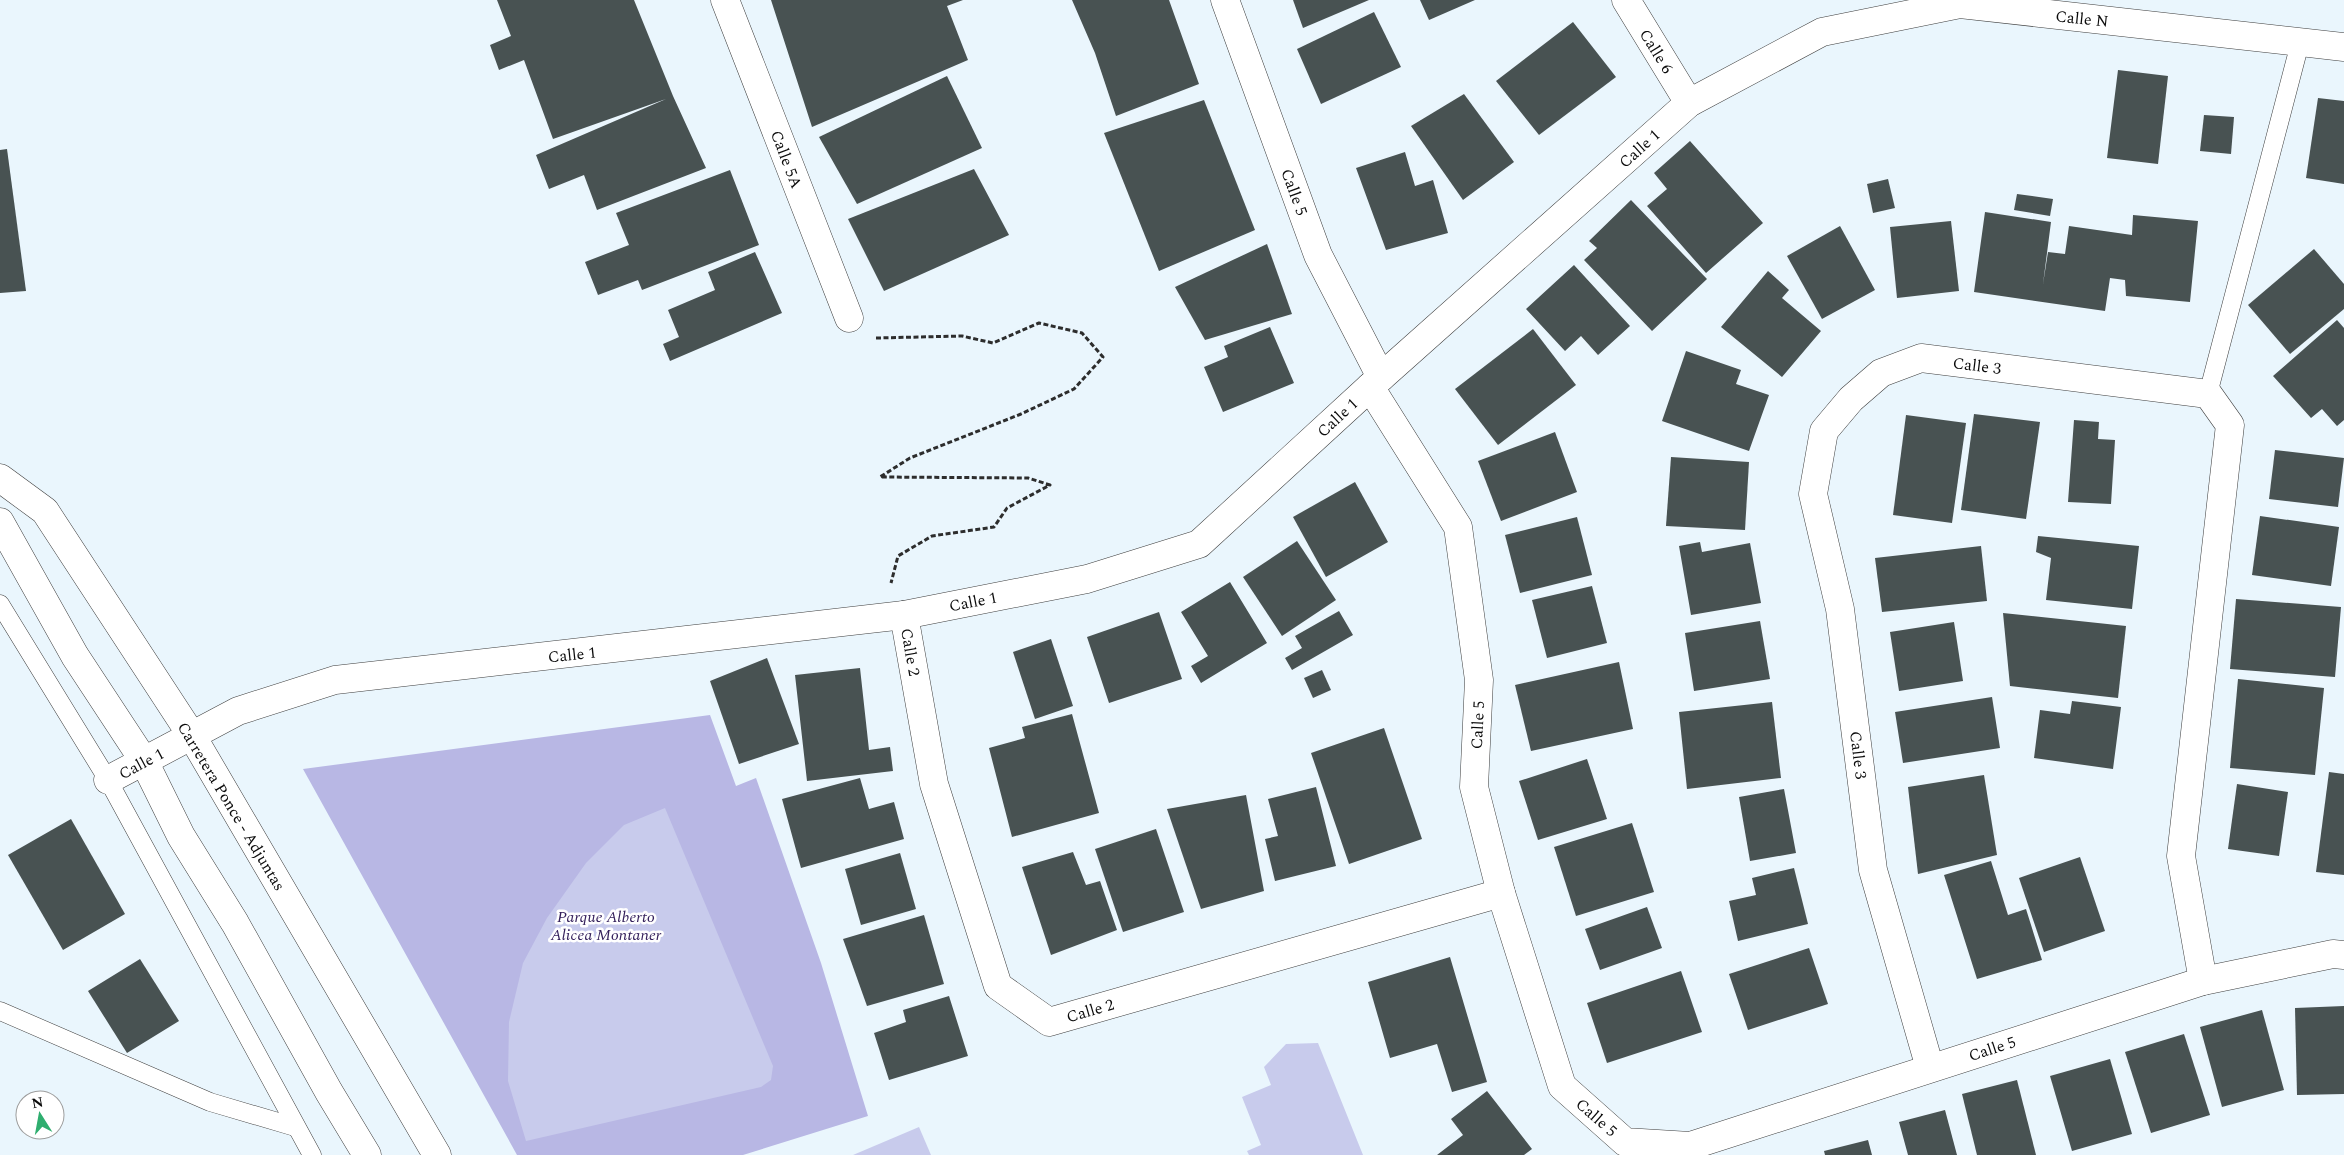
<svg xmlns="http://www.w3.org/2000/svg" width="2344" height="1155" font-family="Spectral,serif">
	<rect width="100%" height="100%" fill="#eaf6fd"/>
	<polygon fill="#b8b7e4" points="710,715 736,786 756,778 821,963 868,1116 743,1155 517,1155 303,769"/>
	<g fill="#c8cbec">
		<polygon points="665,808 773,1066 771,1080 761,1087 526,1141 508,1081 509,1022 523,963 547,918 586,863 624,825"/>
		<polygon points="1318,1043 1363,1155 1249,1155 1247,1151 1261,1145 1242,1097 1271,1085 1264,1067 1286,1044"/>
		<polygon points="919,1127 931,1155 853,1155"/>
	</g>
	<g fill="#485252">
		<polygon points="497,0 634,0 673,96 706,168 597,210 584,175 549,189 536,155 666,99 553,139 524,60 499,70 490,45 511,36"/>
		<polygon points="771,0 963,0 947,6 968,60 812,127"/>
		<polygon points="1072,0 1169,0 1199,84 1116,116 1095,53"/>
		<polygon points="1293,0 1369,0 1303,28"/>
		<polygon points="1420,0 1475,0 1429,20"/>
		<polygon points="1374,12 1401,67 1321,104 1297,49"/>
		<polygon points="1573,22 1616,77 1539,135 1496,81"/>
		<polygon points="2118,70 2168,76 2158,164 2107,158"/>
		<polygon points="947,76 982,148 857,204 819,137"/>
		<polygon points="1464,94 1514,162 1463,200 1411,126"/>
		<polygon points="2318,98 2344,101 2344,184 2306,178"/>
		<polygon points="1204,100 1255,230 1159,271 1104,133"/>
		<polygon points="2204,115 2234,117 2231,154 2200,151"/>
		<polygon points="1690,141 1763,223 1706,273 1647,206 1667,189 1654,173"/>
		<polygon points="7,149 26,291 0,293 0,150"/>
		<polygon points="1405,152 1415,186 1433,180 1448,233 1386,250 1356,168"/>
		<polygon points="974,169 1009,235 884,291 848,219"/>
		<polygon points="730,170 759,245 642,290 638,280 598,295 585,262 629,245 616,213"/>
		<polygon points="1888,179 1895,208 1873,213 1867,184"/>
		<polygon points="2017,194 2053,199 2050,216 2014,210"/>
		<polygon points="1631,200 1707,279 1652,331 1584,260 1597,248 1589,241"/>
		<polygon points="1985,212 2051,222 2043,284 2048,252 2065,254 2069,226 2132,235 2133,215 2198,221 2190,302 2126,296 2125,280 2110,278 2105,311 1974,292"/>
		<polygon points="1951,221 1959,291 1897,298 1890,227"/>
		<polygon points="1840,226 1875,290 1822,319 1787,256"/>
		<polygon points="1267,244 1292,314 1205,340 1175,287"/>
		<polygon points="2314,249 2344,284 2344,309 2290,354 2248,305"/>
		<polygon points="755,252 782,313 670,361 663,344 679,337 668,310 715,290 708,272"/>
		<polygon points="1574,265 1630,326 1598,355 1581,336 1565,351 1526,309"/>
		<polygon points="1768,271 1789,290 1782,298 1821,331 1782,377 1721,327"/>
		<polygon points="2337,320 2344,328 2344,420 2337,426 2322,409 2311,418 2273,376"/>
		<polygon points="1270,327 1294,383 1223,412 1204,367 1228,357 1224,346"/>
		<polygon points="1533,329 1576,385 1498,445 1455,389"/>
		<polygon points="1686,351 1741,370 1736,384 1769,395 1749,451 1662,421"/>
		<polygon points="1974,414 2040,422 2026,519 1961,510"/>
		<polygon points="1906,415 1966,423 1952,523 1893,515"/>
		<polygon points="2074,420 2099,422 2098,439 2115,440 2111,504 2068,502"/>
		<polygon points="1555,432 1577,492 1501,521 1478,461"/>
		<polygon points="2275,450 2344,458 2338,507 2269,499"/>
		<polygon points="1671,457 1749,462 1745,530 1666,526"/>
		<polygon points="1355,482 1388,542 1326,577 1293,517"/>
		<polygon points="2260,516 2339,527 2331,586 2252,575"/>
		<polygon points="1577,517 1592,575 1520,593 1505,535"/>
		<polygon points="2038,536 2139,546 2132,609 2046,600 2051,558 2036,552"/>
		<polygon points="1297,541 1336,600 1282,636 1243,577"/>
		<polygon points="1700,542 1702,552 1750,543 1761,603 1691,615 1679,546"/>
		<polygon points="1981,546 1987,601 1882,612 1875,558"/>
		<polygon points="1230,582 1267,643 1201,683 1191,666 1208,656 1181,612"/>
		<polygon points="1592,586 1607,643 1547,658 1532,600"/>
		<polygon points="2236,599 2341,607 2335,677 2230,669"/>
		<polygon points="1339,611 1353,635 1292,670 1285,658 1302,648 1295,636"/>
		<polygon points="1159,612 1182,679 1109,703 1087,637"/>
		<polygon points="2003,613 2126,626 2118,698 2010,686"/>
		<polygon points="1760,621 1770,679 1694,691 1685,633"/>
		<polygon points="1954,622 1963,681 1899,691 1890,632"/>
		<polygon points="1051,639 1073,706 1035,719 1013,652"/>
		<polygon points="767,658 799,744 739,764 710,681"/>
		<polygon points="1619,662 1633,729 1531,751 1515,685"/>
		<polygon points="860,668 869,750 890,747 893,771 807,781 795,675"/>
		<polygon points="1322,670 1331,690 1313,698 1304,678"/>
		<polygon points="2238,679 2324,688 2315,775 2230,768"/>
		<polygon points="1992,697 2000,748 1903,763 1895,712"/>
		<polygon points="2072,701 2121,707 2113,769 2034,758 2040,710 2070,714"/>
		<polygon points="1772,702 1781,778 1687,789 1679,712"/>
		<polygon points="1072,714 1099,813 1012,837 989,748 1025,738 1022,727"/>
		<polygon points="1384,728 1422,839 1349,864 1311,753"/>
		<polygon points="1587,759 1607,819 1538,840 1519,781"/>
		<polygon points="2329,772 2344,774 2344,875 2316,872"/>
		<polygon points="1984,775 1997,855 1918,874 1908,787"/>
		<polygon points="860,778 869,809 894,802 904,839 801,868 782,799"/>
		<polygon points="2237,784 2288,792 2279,856 2228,849"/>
		<polygon points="1316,787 1336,866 1275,881 1265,839 1278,836 1268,799"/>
		<polygon points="1784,789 1796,853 1750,861 1739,797"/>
		<polygon points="1246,795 1264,891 1201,909 1167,809"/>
		<polygon points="71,819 125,914 63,950 8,855"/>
		<polygon points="1632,823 1654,892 1576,916 1554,847"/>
		<polygon points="1156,829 1184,912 1123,932 1095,849"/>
		<polygon points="1073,852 1086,885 1100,881 1117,930 1051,955 1022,867"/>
		<polygon points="900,853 916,909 861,925 845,869"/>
		<polygon points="2080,857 2105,931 2044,952 2019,878"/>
		<polygon points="1991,861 2008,915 2026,909 2042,960 1977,979 1944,875"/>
		<polygon points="1794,868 1808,924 1738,941 1729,901 1756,895 1752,878"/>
		<polygon points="1647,907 1662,948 1600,970 1585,929"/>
		<polygon points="924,915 944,984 867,1006 843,939"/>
		<polygon points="1809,948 1828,1004 1748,1030 1729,974"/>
		<polygon points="1450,957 1487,1082 1452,1092 1437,1044 1390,1058 1368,982"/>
		<polygon points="140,959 179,1021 127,1053 88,991"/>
		<polygon points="1681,971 1702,1032 1607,1063 1587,1003"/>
		<polygon points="949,996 968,1056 889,1080 874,1033 906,1022 903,1010"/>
		<polygon points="2344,1006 2344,1094 2297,1095 2295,1008"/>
		<polygon points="2262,1010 2284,1090 2222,1107 2200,1027"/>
		<polygon points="2184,1034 2210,1115 2151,1133 2125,1052"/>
		<polygon points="2110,1059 2132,1134 2072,1151 2050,1076"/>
		<polygon points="2017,1080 2036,1155 1977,1155 1962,1094"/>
		<polygon points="1487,1091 1532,1149 1524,1155 1437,1155 1463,1135 1451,1119"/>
		<polygon points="1945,1110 1957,1155 1908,1155 1899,1122"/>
		<polygon points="1868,1140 1872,1155 1825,1155 1824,1151"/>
	</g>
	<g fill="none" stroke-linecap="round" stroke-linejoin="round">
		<defs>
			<g id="service">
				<polyline points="2208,394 2300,43"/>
				<polyline points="0,604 108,780 312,1155"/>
				<polyline points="0,1011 210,1102 295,1127"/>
			</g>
			<g id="minor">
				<polyline points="725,0 849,318"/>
				<polyline points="1225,0 1318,255 1381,377"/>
				<polyline points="1626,0 1689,103"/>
				<polyline points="1370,387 1458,527 1479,680 1474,787 1501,893 1562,1086 1625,1142 1690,1146 2203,981 2333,954 2344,955"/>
				<polyline points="904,615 934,784 998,986 1049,1022 1501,893"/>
				<polyline points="108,780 238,711 335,680 904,615 1087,579 1199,544 1370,387 1689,103 1822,32 1960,4 2344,47"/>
				<polyline points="1930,1068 1873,870 1840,609 1813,494 1824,431 1851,399 1881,373 1921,358 2208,394 2230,425 2181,856 2203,981"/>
			</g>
			<g id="tertiary">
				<polyline points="0,478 45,511 192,736 437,1155"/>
				<polyline points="0,522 75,656 144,761 181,836 235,923 329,1092 367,1155"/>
			</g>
		</defs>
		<use href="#service" stroke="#3e3e3e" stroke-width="19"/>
		<use href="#minor" stroke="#3e3e3e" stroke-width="29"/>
		<use href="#tertiary" stroke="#3e3e3e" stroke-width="29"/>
		<polyline stroke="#2d2d2d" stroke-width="3" stroke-dasharray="5 2.5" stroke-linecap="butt" points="876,338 962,336 993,343 1039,323 1082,333 1103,357 1074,389 1021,414 910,458 880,477 1028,478 1050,485 1007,508 994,527 932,536 898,556 891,583"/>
		<use href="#service" stroke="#fff" stroke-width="18"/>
		<use href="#minor" stroke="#fff" stroke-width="28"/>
		<use href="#tertiary" stroke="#fff" stroke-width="28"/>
	</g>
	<g text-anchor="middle" stroke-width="5" stroke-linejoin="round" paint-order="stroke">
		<g font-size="16" fill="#0b0b0b" stroke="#fff">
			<text transform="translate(2082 18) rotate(6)" y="6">Calle N</text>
			<text transform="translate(1657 51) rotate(58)" y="6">Calle 6</text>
			<text transform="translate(1639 148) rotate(-42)" y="6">Calle 1</text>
			<text transform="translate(787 159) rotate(69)" y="6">Calle 5A</text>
			<text transform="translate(1295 192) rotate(70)" y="6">Calle 5</text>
			<text transform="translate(1977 365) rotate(7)" y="6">Calle 3</text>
			<text transform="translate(1337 417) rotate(-43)" y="6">Calle 1</text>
			<text transform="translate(973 601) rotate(-11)" y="6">Calle 1</text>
			<text transform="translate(911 652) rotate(80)" y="6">Calle 2</text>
			<text transform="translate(572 654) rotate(-6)" y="6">Calle 1</text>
			<text transform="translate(1477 725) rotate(-87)" y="6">Calle 5</text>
			<text transform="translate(1859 755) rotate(83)" y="6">Calle 3</text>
			<text transform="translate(141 763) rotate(-28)" y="6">Calle 1</text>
			<text transform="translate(232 806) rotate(59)" y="6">Carretera Ponce - Adjuntas</text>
			<text transform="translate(1090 1010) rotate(-16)" y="6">Calle 2</text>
			<text transform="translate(1992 1048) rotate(-18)" y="6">Calle 5</text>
			<text transform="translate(1597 1117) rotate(41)" y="6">Calle 5</text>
		</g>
		<g font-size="16" font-style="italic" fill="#35215c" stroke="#fff">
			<text x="606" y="922">Parque Alberto<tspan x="606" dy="18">Alicea Montaner</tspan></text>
		</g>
	</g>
	<g transform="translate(40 1115) rotate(349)"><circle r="24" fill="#ffffff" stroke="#9d9d9d"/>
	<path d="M0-4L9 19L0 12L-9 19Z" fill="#2fae6f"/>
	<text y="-8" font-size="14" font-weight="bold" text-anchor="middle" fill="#0b0b0b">N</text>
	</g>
</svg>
